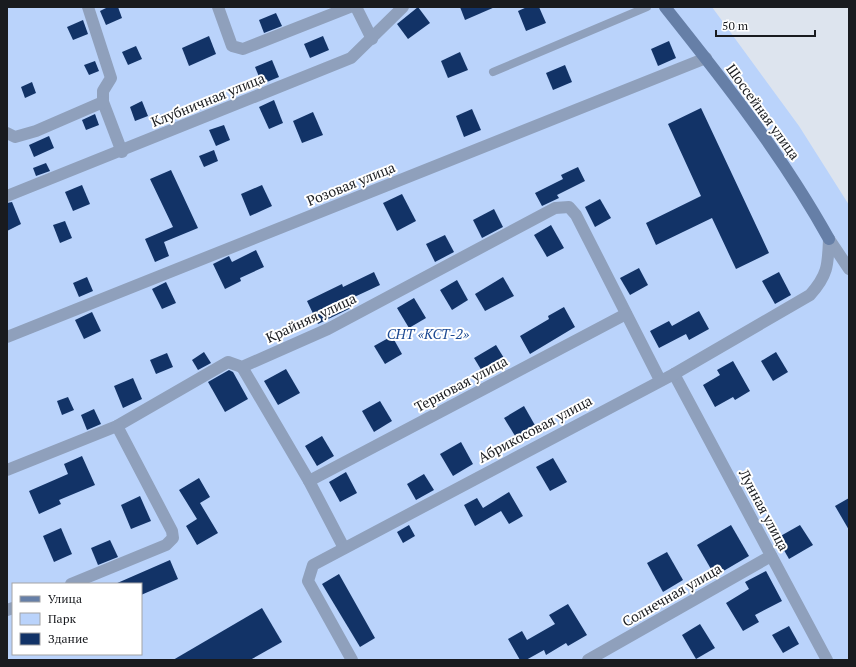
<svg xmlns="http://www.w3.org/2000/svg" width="856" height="667" font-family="'PT Serif',serif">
	<rect width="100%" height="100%" fill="#dde4ee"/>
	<path fill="#bad3fb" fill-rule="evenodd" d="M7,7h705l87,119 50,79v455h-842zM13,584h128v70h-128z"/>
	<g fill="#123367">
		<polygon points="108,7 118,7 122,18 106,25 100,11"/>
		<polygon points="418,7 430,23 408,39 397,24"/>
		<polygon points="460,7 495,7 465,20"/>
		<polygon points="527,7 539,7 546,23 526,31 518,11"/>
		<polygon points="276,13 282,26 264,33 259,20"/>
		<polygon points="83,20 88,34 73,40 67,27"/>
		<polygon points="209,36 216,54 189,66 182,48"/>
		<polygon points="323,36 329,50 310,58 304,44"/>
		<polygon points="669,41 676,58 658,66 651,49"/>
		<polygon points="136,46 142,59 128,65 122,52"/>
		<polygon points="460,52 468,70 448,78 441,61"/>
		<polygon points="272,60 279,77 262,84 255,67"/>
		<polygon points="95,61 99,71 89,75 84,65"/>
		<polygon points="565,65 572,82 553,90 546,73"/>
		<polygon points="32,82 36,93 25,98 21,87"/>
		<polygon points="274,100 283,123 269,129 259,107"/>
		<polygon points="142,101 148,116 135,121 130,107"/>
		<polygon points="701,108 769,253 736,269 712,218 656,245 646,223 701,196 668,124"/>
		<polygon points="472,109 481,130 464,137 456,116"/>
		<polygon points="313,112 323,135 302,143 293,121"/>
		<polygon points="95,114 99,125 86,130 82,120"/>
		<polygon points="224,125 230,140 216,146 209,130"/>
		<polygon points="49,136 54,148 34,157 29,145"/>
		<polygon points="214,150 218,161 204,167 199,156"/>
		<polygon points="46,163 50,171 36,176 33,168"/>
		<polygon points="578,167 585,181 557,195 559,198 542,206 535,193 563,179 561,175"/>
		<polygon points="171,170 198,228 164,242 169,256 155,262 145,239 173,227 150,179"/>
		<polygon points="82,185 90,204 73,211 65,192"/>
		<polygon points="262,185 272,206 250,216 241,194"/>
		<polygon points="402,194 416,221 397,231 383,203"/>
		<polygon points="600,199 611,218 595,227 585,207"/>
		<polygon points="12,202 21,224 7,231 7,203"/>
		<polygon points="494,209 503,227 482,238 473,220"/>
		<polygon points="65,221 72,238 60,243 53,225"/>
		<polygon points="551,225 564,248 547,257 534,235"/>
		<polygon points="445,235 454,252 435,262 426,244"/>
		<polygon points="256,250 264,267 240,278 241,281 225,289 213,264 229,256 232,262"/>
		<polygon points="639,268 648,285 630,295 620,278"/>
		<polygon points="374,272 380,285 350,299 353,307 318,324 307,301 342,284 343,287"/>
		<polygon points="779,272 791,295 775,304 762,281"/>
		<polygon points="87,277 93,291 79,297 73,283"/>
		<polygon points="503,277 514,296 485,311 475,294"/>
		<polygon points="457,280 468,300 452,310 440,290"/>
		<polygon points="166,282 176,303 162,309 152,289"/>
		<polygon points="414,298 426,318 409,328 397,308"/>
		<polygon points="564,307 575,327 530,354 520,336 549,319 548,316"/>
		<polygon points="699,311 709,329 689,340 686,334 659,348 650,331 669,321 672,326"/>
		<polygon points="92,312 101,331 84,339 75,320"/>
		<polygon points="392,336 402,354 385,364 374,346"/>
		<polygon points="496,345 507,363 485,376 474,358"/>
		<polygon points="204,352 211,363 198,370 192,360"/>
		<polygon points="776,352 788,372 773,381 761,361"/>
		<polygon points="167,353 173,367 156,374 150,360"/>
		<polygon points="733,361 750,391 735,400 733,397 715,407 703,385 720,375 717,370"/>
		<polygon points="286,369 300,393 278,405 264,381"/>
		<polygon points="229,370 233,372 248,399 225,412 208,382"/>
		<polygon points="133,378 142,399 123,408 114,386"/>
		<polygon points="68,397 74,410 62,415 57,401"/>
		<polygon points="380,401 392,421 374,432 362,411"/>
		<polygon points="524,406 536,427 517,439 504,418"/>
		<polygon points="94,409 101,424 87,430 81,415"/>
		<polygon points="322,436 334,456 317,466 305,446"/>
		<polygon points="461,442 473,464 453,476 440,454"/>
		<polygon points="82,456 95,485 59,500 61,504 39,514 29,491 68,474 64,464"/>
		<polygon points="553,458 567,482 550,491 536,467"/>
		<polygon points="346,472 357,493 340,502 329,482"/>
		<polygon points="424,474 434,490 416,500 407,484"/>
		<polygon points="199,478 210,497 200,503 218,533 197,545 186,526 197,519 179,490"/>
		<polygon points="509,492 523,516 509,524 501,511 475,526 464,505 477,498 483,508"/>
		<polygon points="140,496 151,521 131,529 121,505"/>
		<polygon points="849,498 849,530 835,506"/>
		<polygon points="409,525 415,536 403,543 397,532"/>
		<polygon points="731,525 749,556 715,576 697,545"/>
		<polygon points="800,525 813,545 789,559 777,538"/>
		<polygon points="61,528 72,554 54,562 43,536"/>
		<polygon points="110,540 118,557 98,565 91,548"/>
		<polygon points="667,552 683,580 663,592 647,563"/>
		<polygon points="170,560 178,579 141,595 141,584 115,584"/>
		<polygon points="766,571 782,601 755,615 759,622 743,631 726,603 749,589 745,582"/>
		<polygon points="339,574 375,638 360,647 322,584"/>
		<polygon points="568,604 587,635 568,646 566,643 546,655 544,650 526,660 520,660 508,639 522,631 527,640 555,624 549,615"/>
		<polygon points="262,608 282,642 250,660 173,660"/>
		<polygon points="700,624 715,648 696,659 682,635"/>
		<polygon points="789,626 799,644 783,653 772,635"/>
	</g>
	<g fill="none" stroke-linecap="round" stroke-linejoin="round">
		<polyline stroke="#8fa0bc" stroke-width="8" points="493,72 647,7"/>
		<g stroke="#8fa0bc" stroke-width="12">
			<polyline points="88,7 111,78 103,91 103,102 122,152"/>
			<polyline points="218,7 232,46 243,49 350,7"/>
			<polyline points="356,7 372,39"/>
			<polyline points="7,133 15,137 36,131 103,102"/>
			<polyline points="7,196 351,58 403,7"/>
			<polyline points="829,239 849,269"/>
			<polyline points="7,337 706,58"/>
			<polyline points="242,367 309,481 344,548"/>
			<polyline points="674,374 827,660"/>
			<polyline points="7,470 117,426 228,362 242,367 328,329 555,208 569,207 576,215 660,380"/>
			<polyline points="309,481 626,314"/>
			<polyline points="71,584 166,545 173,538 172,531 117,426"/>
			<polyline points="7,610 13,608"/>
			<path d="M352,660l-44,-79 5,-16 361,-191 136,-79c18,-20 18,-30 19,-56"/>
			<polyline points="588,660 771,556"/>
		</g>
		<path stroke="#667fa7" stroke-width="12" d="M665,7c59,74 118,149 164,232"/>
	</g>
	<g text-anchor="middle" stroke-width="4" stroke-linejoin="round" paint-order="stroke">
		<g font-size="14" fill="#191b1f" stroke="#fff">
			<text transform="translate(208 100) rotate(-22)" y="5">Клубничная улица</text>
			<text transform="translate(763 112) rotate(54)" y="5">Шоссейная улица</text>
			<text transform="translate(351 184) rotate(-22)" y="5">Розовая улица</text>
			<text transform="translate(311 318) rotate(-25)" y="5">Крайняя улица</text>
			<text transform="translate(461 384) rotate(-28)" y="5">Терновая улица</text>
			<text transform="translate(535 429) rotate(-28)" y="5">Абрикосовая улица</text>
			<text transform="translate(764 510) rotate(62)" y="5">Лунная улица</text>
			<text transform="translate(672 595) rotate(-30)" y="5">Солнечная улица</text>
		</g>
		<g font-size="14" font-style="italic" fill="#1c4992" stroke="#fff">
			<text x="428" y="339">СНТ «КСТ-2»</text>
		</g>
	</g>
	<rect width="856" height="667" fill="none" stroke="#191b1f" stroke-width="16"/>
	<rect x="12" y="583" width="130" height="72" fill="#ffffff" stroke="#a3a4a5"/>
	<rect x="20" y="596" width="20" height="6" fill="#667fa7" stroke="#a3a4a5"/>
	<text x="48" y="603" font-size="12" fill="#191b1f">Улица</text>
	<rect x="20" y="613" width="20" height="12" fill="#bad3fb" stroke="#a3a4a5"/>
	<text x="48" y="623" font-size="12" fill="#191b1f">Парк</text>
	<rect x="20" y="633" width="20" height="12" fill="#123367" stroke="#a3a4a5"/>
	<text x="48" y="643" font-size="12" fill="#191b1f">Здание</text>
	<path d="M716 30v6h99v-6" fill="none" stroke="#191b1f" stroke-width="2"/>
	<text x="722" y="30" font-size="12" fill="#191b1f" stroke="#ffffff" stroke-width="3" paint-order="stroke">50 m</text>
</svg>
